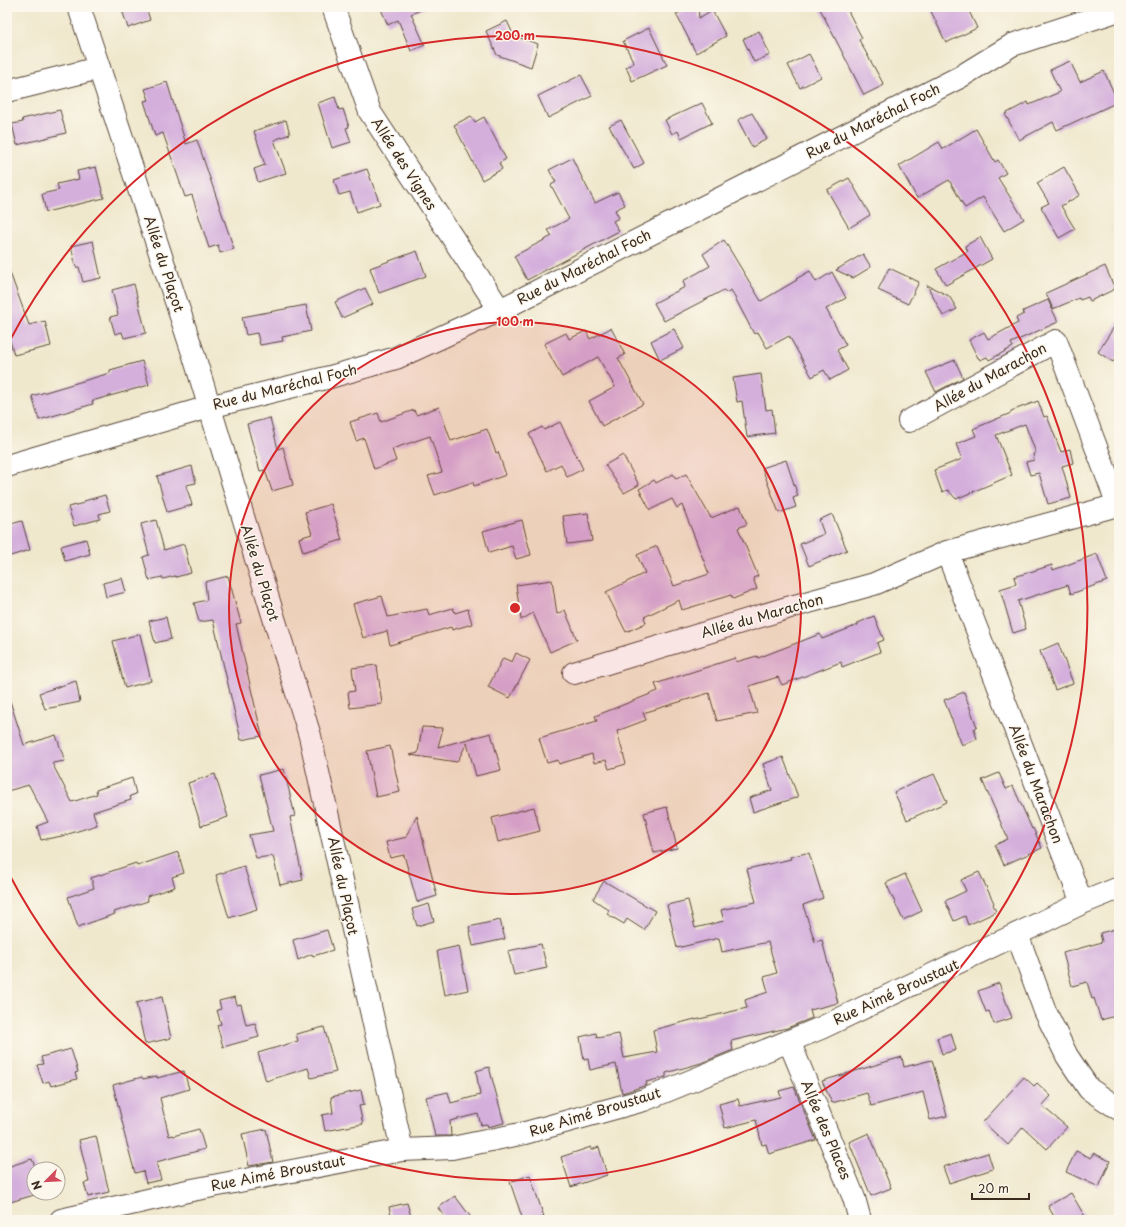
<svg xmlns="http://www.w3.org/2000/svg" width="1126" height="1227" font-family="'Playpen Sans',sans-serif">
	<rect width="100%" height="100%" fill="#fbf7ec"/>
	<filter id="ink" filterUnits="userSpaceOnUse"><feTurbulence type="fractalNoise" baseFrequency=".025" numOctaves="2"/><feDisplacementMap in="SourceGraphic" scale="8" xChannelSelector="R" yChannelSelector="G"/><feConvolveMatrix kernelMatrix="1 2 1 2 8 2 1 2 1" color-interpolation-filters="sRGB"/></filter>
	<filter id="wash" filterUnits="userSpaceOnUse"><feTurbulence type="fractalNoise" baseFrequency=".012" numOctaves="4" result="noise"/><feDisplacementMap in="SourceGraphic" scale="16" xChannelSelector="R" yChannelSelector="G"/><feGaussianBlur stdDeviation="0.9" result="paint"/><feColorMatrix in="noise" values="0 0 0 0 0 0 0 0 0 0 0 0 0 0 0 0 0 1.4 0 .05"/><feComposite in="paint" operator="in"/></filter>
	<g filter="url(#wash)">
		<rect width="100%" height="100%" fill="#f0e8cd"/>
		<g id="blocks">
			<g fill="#d4afdc">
				<polygon points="121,7 146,7 150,20 128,28"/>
				<polygon points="380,7 428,7 411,14 425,45 411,51 398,20 388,25"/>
				<polygon points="691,7 698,7 699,18 712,10 726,36 696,53 676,14"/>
				<polygon points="819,7 846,7 862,38 859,40 884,85 864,95"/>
				<polygon points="929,7 967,7 977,28 946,43"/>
				<polygon points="507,21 514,36 538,44 531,67 497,55 486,31"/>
				<polygon points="649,28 667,65 632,81 626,67 634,63 623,41"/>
				<polygon points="759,31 770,55 754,62 743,39"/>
				<polygon points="809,54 821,77 800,88 788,65"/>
				<polygon points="1070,61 1080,82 1104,71 1118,102 1057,130 1053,122 1019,140 1005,114 1028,102 1029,105 1060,92 1050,70"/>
				<polygon points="581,75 592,96 548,118 538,96"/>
				<polygon points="167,82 186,144 197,140 234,249 220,253 218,245 209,248 192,195 185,197 163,133 155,136 144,101 149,100 145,89"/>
				<polygon points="335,97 339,110 343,109 349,127 346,128 351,142 332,148 318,103"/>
				<polygon points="702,103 712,123 681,138 678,131 672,134 665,120"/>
				<polygon points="60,110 66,133 17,145 12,124 23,122 22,119"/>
				<polygon points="752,113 767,139 752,147 738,120"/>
				<polygon points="471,116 475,122 484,117 506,159 499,163 502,169 482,180 454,125"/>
				<polygon points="286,120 290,134 274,140 286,173 258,182 254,169 265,165 254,131"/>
				<polygon points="621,120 644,163 634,169 609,126"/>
				<polygon points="976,129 995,162 998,160 1006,173 998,178 1024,219 1004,231 983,197 965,208 949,180 917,198 899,166 939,142 943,149"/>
				<polygon points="572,158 595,203 618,192 625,205 615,210 619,218 613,221 619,231 527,280 514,256 552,236 548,230 569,219 551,185 556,182 549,170"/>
				<polygon points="96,167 104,198 46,212 42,194 59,190 57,184 79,179 77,171"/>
				<polygon points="1064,167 1080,195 1061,206 1075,229 1059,238 1041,207 1049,203 1037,183"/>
				<polygon points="367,169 380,204 357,212 350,192 339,195 334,180"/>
				<polygon points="849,178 870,215 849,228 827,190"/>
				<polygon points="980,237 992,259 946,285 936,269 968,251 965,246"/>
				<polygon points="724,240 761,301 797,280 796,279 810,271 816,282 832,272 846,298 826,309 846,345 837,350 848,370 830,380 824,370 812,377 789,336 767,348 758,332 754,334 731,290 726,293 724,290 664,321 654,303 685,287 683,281 710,266 703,254"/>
				<polygon points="93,241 101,278 83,282 79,267 76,267 71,246"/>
				<polygon points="417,251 426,276 379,293 370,268"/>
				<polygon points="863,254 871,267 853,278 836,270"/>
				<polygon points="1105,266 1115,289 1090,301 1088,297 1080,300 1079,298 1053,309 1046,293"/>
				<polygon points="889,268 919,282 908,304 878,290"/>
				<polygon points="7,270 9,270 29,325 45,321 51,346 14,355 7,330"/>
				<polygon points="134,284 146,333 124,338 122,332 115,334 110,317 118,315 112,290"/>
				<polygon points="927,285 949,296 957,309 943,316"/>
				<polygon points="365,288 373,304 342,318 335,302"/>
				<polygon points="1048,300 1058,322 1011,343 1013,347 989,360 987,357 980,360 979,358 978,358 969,340 984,332 988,339 1018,323 1016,318 1024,314 1023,311"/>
				<polygon points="306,305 311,331 282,337 283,341 260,345 257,333 246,335 242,317"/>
				<polygon points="1119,319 1119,354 1113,362 1098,352"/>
				<polygon points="611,328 625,355 618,358 643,404 602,426 589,401 615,387 598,357 562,377 544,344 566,333 569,339 586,331 590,339"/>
				<polygon points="674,329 684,348 660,360 651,341"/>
				<polygon points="955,360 963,378 936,392 926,372"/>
				<polygon points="142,361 149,385 92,401 93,404 39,420 32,396 110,373 110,370"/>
				<polygon points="761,374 766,410 772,409 775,433 747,437 742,401 737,402 733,378"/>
				<polygon points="1038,401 1044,417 1047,416 1061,452 1070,449 1073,463 1062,466 1071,498 1048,504 1039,473 1030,475 1026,462 1034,460 1033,454 1036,453 1025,424 996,435 1012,475 956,499 948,490 942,492 934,470 962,459 956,444 976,436 973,429 1011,413 1011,411"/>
				<polygon points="439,407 451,441 487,429 496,453 498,452 506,475 474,486 473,482 435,495 428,476 442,472 430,436 392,449 396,461 374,469 364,438 356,441 350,422 378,413 381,422 414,410 416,415"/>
				<polygon points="270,418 278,449 283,447 293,485 272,491 265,470 260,471 247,424"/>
				<polygon points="560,422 583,469 567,477 561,464 547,471 529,434 542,427 544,430"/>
				<polygon points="623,455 639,485 624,493 605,465"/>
				<polygon points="786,460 798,496 793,498 796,507 779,513 762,468"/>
				<polygon points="192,466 196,483 186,485 192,505 167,512 157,476"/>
				<polygon points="673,474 676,479 686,474 711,518 740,506 747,524 738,528 758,576 753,578 757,589 733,599 731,595 682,610 679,600 644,617 646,623 626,632 606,592 645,573 637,555 657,546 674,586 709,574 682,505 677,508 672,499 650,510 639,489 654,480 656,483"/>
				<polygon points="105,495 110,511 99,514 100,519 74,526 68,507 84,503 84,501"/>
				<polygon points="331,504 342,540 303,552 299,538 312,534 305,512"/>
				<polygon points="588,513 592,541 567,544 563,516"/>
				<polygon points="832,514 847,550 809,566 800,544 824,534 819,520"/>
				<polygon points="156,520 164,550 184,544 191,573 176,577 175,576 163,579 162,577 149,580 143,557 149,555 141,524"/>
				<polygon points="522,520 531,555 516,559 512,546 489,553 483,531"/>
				<polygon points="22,521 30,550 7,557 7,525"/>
				<polygon points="86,539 90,554 65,561 61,546"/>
				<polygon points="1097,554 1107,581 1071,594 1068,585 1018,601 1026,629 1013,633 1000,589 1016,584 1014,577 1052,565 1053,570"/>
				<polygon points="228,576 241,623 236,624 262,736 241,740 213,620 199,622 194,603 207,600 205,582"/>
				<polygon points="122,578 126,592 106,597 103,583"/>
				<polygon points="552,580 557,614 565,610 577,640 550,652 533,613 521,620 516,585"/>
				<polygon points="382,596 388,617 427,609 429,615 453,608 455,613 468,609 472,624 452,630 451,627 390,645 387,631 363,638 353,604"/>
				<polygon points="874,616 884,640 877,643 880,652 842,667 841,662 782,685 778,677 749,686 757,713 717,721 709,693 643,713 646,720 617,731 626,764 609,769 606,760 594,763 592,754 559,764 558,760 547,763 539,738 597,721 595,716 658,691 655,684 735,658 736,662 757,656 758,658 820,634 822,639 858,625 858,623"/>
				<polygon points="166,617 171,639 155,643 149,621"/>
				<polygon points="140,634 151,681 125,688 113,641"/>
				<polygon points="1058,643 1073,683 1055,690 1040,651"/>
				<polygon points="516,653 530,660 510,698 488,687 503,658 512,662"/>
				<polygon points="377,665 382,704 350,708 348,692 355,691 352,668"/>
				<polygon points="76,681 80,702 45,709 39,693"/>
				<polygon points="964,692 977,727 974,729 977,739 962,745 944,700"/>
				<polygon points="7,701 10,701 24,745 56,735 65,761 52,763 72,802 97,794 96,790 132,778 136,794 130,796 131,800 93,812 97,825 62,836 41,840 37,826 48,822 29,785 7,791"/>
				<polygon points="422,727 443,728 438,747 491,733 501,770 476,776 467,743 457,762 410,755 418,753"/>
				<polygon points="390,746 400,792 376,797 367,751"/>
				<polygon points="783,757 798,797 753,812 749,798 772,790 763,764"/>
				<polygon points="284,769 295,816 290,817 303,880 280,885 273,856 256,858 249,835 273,831 259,775"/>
				<polygon points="999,773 1006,789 1013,786 1032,829 1033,828 1042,848 1004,865 995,845 1008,839 982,780"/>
				<polygon points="215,774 228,817 201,826 188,783"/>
				<polygon points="934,774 947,802 907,820 894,792"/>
				<polygon points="534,807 540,831 498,842 492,818"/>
				<polygon points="667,807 677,848 654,853 644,813"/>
				<polygon points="417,816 437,896 417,902 404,855 390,858 386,842 407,837 407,834"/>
				<polygon points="178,852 184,873 172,877 175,887 147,896 148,901 114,912 115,914 78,927 68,897 94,888 91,878 136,863 137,866"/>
				<polygon points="806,853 807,854 809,853 823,898 803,905 815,942 822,940 838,1003 810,1010 812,1018 787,1028 731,1041 733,1050 701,1063 666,1073 666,1077 646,1082 647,1085 622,1093 616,1064 590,1070 588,1059 584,1060 580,1037 596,1033 597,1038 619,1034 624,1058 657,1052 653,1030 695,1019 695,1020 747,1008 745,1000 768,992 764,977 777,973 768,942 722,952 719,938 677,948 667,905 688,900 695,928 724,921 721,910 756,902 747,869 791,859 790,857"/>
				<polygon points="244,866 257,909 229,918 216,875"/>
				<polygon points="979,872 994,903 993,904 996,912 968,925 965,916 954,921 945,901 966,891 961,880"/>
				<polygon points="905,874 922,911 903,920 886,883"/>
				<polygon points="604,881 655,911 644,930 627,919 624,924 607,914 609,910 593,899"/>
				<polygon points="429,904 434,921 417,926 412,909"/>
				<polygon points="500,920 505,939 473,946 469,927"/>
				<polygon points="1119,928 1119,1015 1101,1020 1094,998 1092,999 1087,982 1072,986 1063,953 1102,942 1100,933"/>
				<polygon points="327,930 333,950 313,956 312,954 298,960 293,940"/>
				<polygon points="541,944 547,968 514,975 508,951"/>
				<polygon points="459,946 468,990 445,995 437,951"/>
				<polygon points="999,983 1012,1018 994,1024 989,1011 986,1012 978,991"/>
				<polygon points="162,997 171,1038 145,1044 136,1003"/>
				<polygon points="235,997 237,1005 241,1004 246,1025 255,1023 259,1037 223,1047 217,1025 221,1024 217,1010 221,1009 219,1001"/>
				<polygon points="324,1027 336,1072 311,1078 308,1068 266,1081 258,1053 298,1041 296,1034"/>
				<polygon points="951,1033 956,1050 942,1054 937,1038"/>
				<polygon points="71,1049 78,1072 75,1073 77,1079 51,1086 49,1081 43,1083 37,1065 43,1064 41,1057"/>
				<polygon points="902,1057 904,1067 932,1060 947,1116 930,1120 923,1092 871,1106 867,1093 832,1103 822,1081"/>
				<polygon points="489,1067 504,1123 488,1127 487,1124 481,1125 478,1114 450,1121 451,1136 435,1136 426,1097 448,1092 451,1103 480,1095 476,1071"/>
				<polygon points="184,1071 189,1089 160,1098 169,1136 173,1135 173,1136 199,1129 205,1149 156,1162 161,1180 146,1183 143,1171 135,1173 123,1129 124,1129 113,1085 142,1077 143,1079 157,1076 157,1078"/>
				<polygon points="1024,1077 1034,1086 1037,1083 1051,1096 1042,1106 1067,1127 1047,1149 1023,1127 1008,1145 983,1122"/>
				<polygon points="794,1087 816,1140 769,1154 766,1144 762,1145 756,1120 725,1128 719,1104 738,1099 740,1106 781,1097 779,1091"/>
				<polygon points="361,1090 364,1105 359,1106 363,1124 325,1131 322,1115 333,1113 331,1097"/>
				<polygon points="266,1129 273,1162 249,1166 242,1134"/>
				<polygon points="869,1133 891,1188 871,1196 849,1142"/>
				<polygon points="96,1136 109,1192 88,1197 84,1183 89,1182 79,1140"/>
				<polygon points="591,1147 591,1150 599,1147 607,1175 571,1187 561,1157"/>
				<polygon points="1076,1151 1091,1158 1093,1153 1110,1161 1099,1187 1066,1172"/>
				<polygon points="988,1153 993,1169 949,1183 943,1167"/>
				<polygon points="32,1159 36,1169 34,1169 34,1193 41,1193 7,1203 7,1167"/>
				<polygon points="530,1175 544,1217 536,1220 523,1220 510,1182"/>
				<polygon points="1071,1193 1087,1220 1056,1220 1048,1206"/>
				<polygon points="455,1196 473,1220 447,1220 438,1208"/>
				<polygon points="407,1203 412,1220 392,1220 389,1207"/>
			</g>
		</g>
	</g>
	<g filter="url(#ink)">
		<use href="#blocks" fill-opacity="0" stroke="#564638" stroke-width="1"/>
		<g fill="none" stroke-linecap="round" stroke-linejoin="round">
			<defs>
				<g id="minor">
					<polyline points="79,7 194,356 310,736 402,1150"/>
					<polyline points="333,7 370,112 500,310"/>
					<polyline points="7,91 99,68"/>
					<polyline points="909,421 1056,341 1118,505 947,552"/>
					<polyline points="7,466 209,407 330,377 396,358 500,310 960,77 1012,45 1113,12"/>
					<polyline points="574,673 787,608 874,584 947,552 1082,903"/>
					<polyline points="1017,934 1045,1011 1067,1056 1089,1089 1119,1109"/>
					<polyline points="789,1041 854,1198 860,1220"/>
					<polyline points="61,1220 187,1191 402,1150 452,1148 525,1133 644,1100 821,1028 1082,903 1119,888"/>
				</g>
			</defs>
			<use href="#minor" stroke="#564638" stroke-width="24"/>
			<use href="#minor" stroke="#fff" stroke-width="22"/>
		</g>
	</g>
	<circle cx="515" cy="608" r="286" fill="#d62828" fill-opacity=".12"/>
	<g fill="none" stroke="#d62828" stroke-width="2">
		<circle cx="515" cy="608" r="286"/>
		<path d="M8 344A572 572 0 1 1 8 872"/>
	</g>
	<g text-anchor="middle" stroke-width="3" stroke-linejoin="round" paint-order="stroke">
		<g font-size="14" fill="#3b2a1e" stroke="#fbf7ec">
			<text transform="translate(873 121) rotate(-27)" y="5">Rue du Maréchal Foch</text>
			<text transform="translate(404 164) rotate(57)" y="5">Allée des Vignes</text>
			<text transform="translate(164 264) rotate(72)" y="5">Allée du Plaçot</text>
			<text transform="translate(584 267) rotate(-27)" y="5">Rue du Maréchal Foch</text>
			<text transform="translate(990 377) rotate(-29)" y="5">Allée du Marachon</text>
			<text transform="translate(285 387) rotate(-14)" y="5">Rue du Maréchal Foch</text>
			<text transform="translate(260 573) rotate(73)" y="5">Allée du Plaçot</text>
			<text transform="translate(762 616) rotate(-16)" y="5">Allée du Marachon</text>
			<text transform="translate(1036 784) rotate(69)" y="5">Allée du Marachon</text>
			<text transform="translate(343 886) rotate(78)" y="5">Allée du Plaçot</text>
			<text transform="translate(896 992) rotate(-25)" y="5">Rue Aimé Broustaut</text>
			<text transform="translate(595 1112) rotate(-17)" y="5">Rue Aimé Broustaut</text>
			<text transform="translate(826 1130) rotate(67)" y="5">Allée des Places</text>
			<text transform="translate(278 1173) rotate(-11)" y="5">Rue Aimé Broustaut</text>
		</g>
	</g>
	<circle cx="515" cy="608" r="6" fill="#d62828" stroke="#fbf7ec" stroke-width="2"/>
	<g font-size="12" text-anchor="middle" font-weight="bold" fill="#d62828" stroke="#fbf7ec" stroke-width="3" stroke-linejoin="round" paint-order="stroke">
		<text x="515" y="40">200 m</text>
		<text x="515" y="326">100 m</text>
	</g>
	<rect width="1126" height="1227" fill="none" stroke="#fbf7ec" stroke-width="24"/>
	<g transform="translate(46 1181) rotate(246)"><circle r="19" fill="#fbf7ec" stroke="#aea59a"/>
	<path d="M0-3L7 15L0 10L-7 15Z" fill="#d1495b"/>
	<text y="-6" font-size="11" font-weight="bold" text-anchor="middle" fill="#3b2a1e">N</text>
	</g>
	<path d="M972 1193v6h57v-6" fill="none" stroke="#3b2a1e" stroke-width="2"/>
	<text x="978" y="1193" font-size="12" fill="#3b2a1e" stroke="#fbf7ec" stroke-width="3" paint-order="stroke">20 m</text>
</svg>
